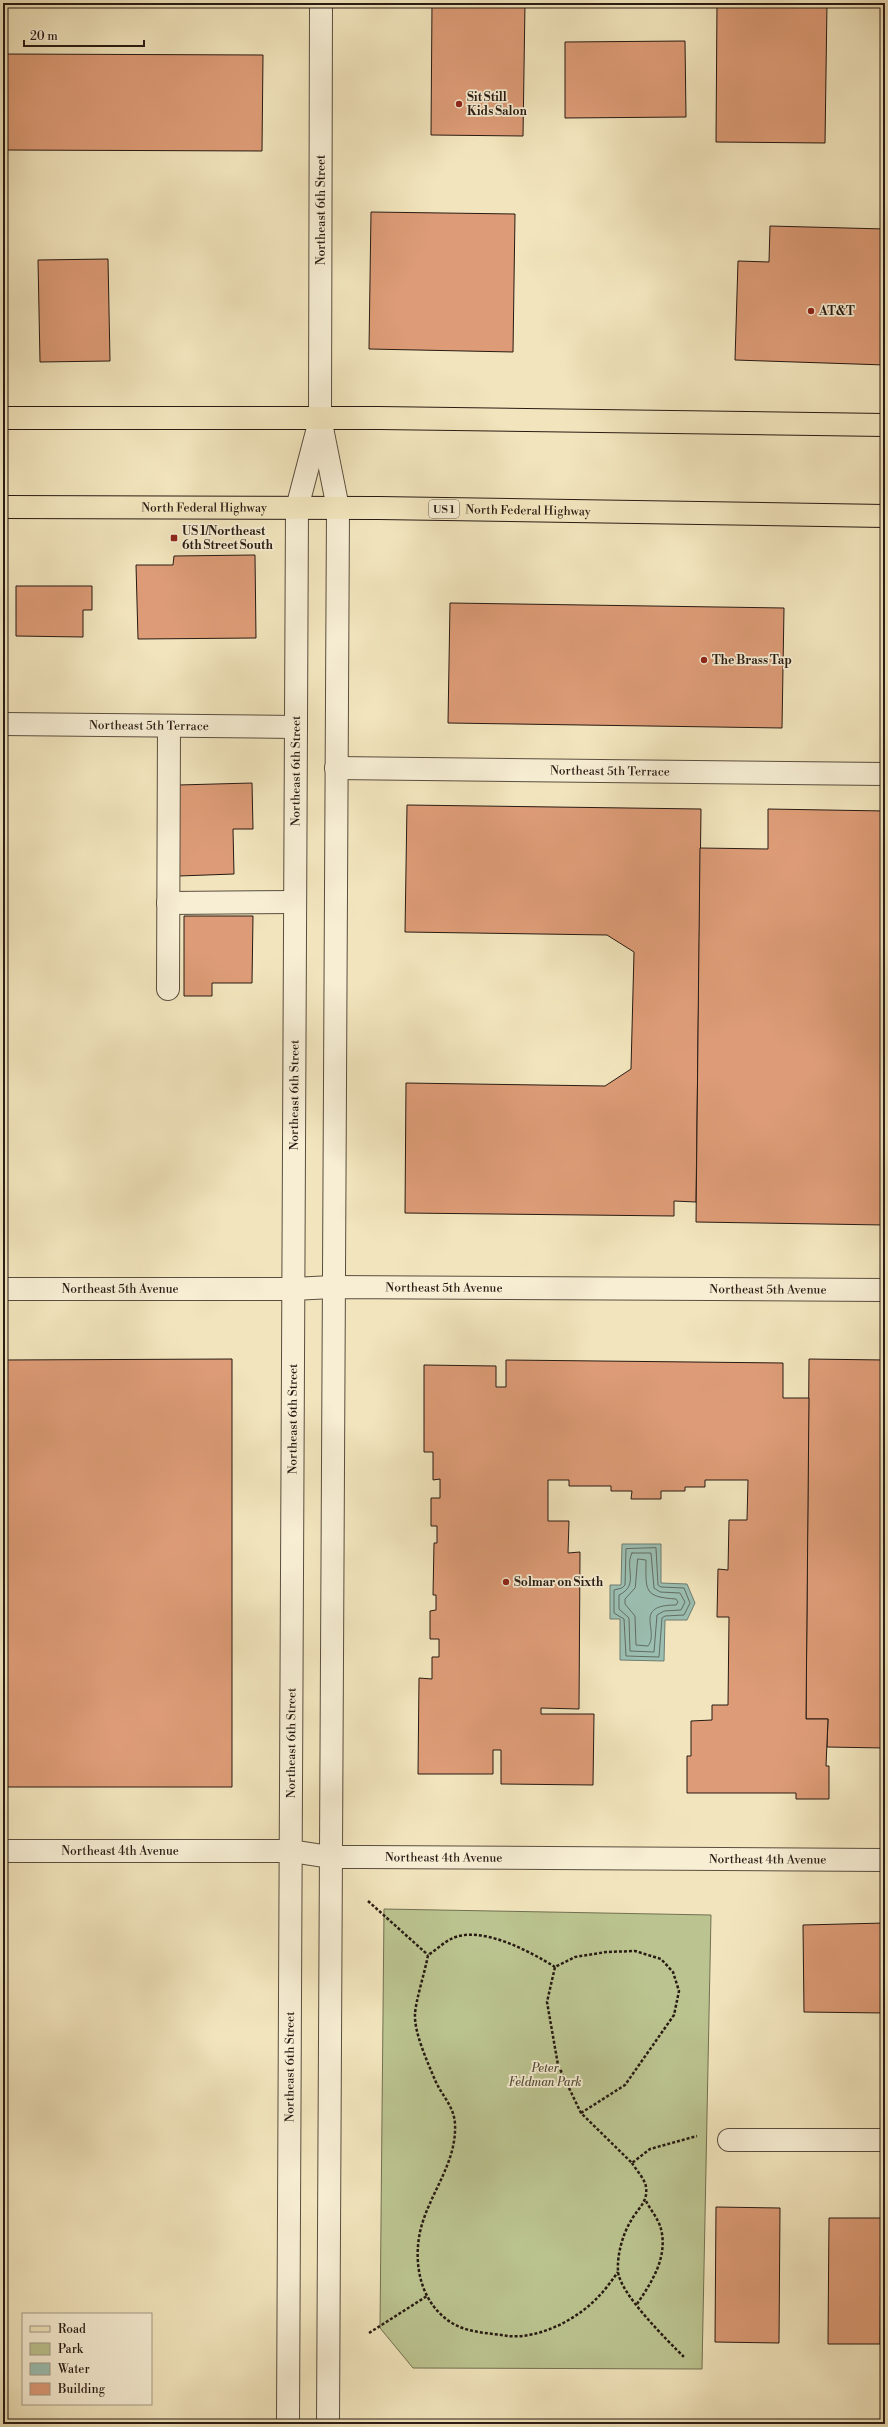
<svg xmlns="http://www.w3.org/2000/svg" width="888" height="2427" font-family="'Libre Bodoni',serif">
	<rect width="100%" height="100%" fill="#f2e5bd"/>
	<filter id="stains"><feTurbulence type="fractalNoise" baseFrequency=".005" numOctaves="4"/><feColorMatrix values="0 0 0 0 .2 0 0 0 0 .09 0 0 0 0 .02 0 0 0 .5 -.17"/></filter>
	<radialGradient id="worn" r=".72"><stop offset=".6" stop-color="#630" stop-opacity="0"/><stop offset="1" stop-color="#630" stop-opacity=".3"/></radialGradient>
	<polygon fill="#bbc490" stroke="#727052" points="384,1909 711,1915 702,2369 413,2368 380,2328"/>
	<polygon fill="#9bbfb2" stroke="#6d7d72" points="622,1544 661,1544 661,1583 687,1584 695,1603 687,1620 665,1620 664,1661 620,1660 620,1619 610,1619 610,1585 621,1585"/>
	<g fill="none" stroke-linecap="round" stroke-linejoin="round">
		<g stroke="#626d62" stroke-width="1">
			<polygon points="656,1548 658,1585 661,1587 684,1588 690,1603 684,1615 665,1616 662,1618 659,1657 626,1656 624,1619 614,1613 614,1590 622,1588 625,1585 626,1549"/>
			<path d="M632,1553h19l3,35 6,4 20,1 5,9 -4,8 -17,1 -7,4 -3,37 -24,-1 -1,-33 -10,-9v-14c21,-10 5,-27 13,-42z"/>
			<path d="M638,1559l8,1c0,30 -3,37 30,39l2,3 -2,3c-44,0 -16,26 -28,41l-12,-1 -1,-29 -10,-12v-5l10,-11z"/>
		</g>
	</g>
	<g fill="#dd9c77" stroke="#281b13">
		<polygon points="432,3 525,3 523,136 431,135"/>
		<polygon points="717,3 827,3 825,143 716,142"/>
		<polygon points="685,41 686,117 565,118 565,42"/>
		<polygon points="3,54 263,55 262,151 3,150"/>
		<polygon points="371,212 515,214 513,352 369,349"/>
		<polygon points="770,226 885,229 885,365 735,360 738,261 769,262"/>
		<polygon points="108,259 110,361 40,362 38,260"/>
		<polygon points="255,555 256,638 138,639 136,565 173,565 174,556"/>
		<polygon points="16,586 92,586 92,610 83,610 83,637 16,636"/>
		<polygon points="450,603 784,608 782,728 448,723"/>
		<polygon points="252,783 253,829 233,829 234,874 179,876 178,785"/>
		<polygon points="407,805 701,809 696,1202 674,1201 674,1216 405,1213 406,1083 605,1086 631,1069 634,952 607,935 405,932"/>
		<polygon points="768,809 885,811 885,1225 696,1222 700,848 768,849"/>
		<polygon points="184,916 253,916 252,983 212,983 212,996 184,996"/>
		<polygon points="232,1359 232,1787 3,1787 3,1360"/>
		<polygon points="809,1359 885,1360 885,1748 827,1747 828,1719 806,1719"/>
		<polygon points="506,1360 783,1363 783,1398 809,1398 806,1719 828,1719 826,1766 829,1766 829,1799 796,1799 796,1793 687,1793 687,1756 691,1756 691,1721 712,1720 712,1705 728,1705 729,1617 717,1617 718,1569 728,1570 729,1520 747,1520 748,1480 705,1480 705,1487 685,1487 685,1491 661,1491 661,1499 631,1499 632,1491 611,1491 611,1486 569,1486 569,1480 548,1480 548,1521 569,1521 568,1553 580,1552 579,1709 541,1708 541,1714 594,1714 593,1785 501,1784 501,1750 493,1750 493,1774 418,1774 419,1678 432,1679 432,1657 439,1657 439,1639 430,1639 430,1611 436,1610 436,1595 433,1595 434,1543 437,1543 437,1526 431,1526 431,1498 440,1498 440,1479 433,1480 433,1452 424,1452 424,1365 496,1366 496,1387 506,1387"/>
		<polygon points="885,1923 885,2013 804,2012 803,1925"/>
		<polygon points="716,2207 780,2208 779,2343 715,2342"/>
		<polygon points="829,2218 881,2218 880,2344 828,2344"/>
	</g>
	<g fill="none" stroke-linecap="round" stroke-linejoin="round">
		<defs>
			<g id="minor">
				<polyline points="321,3 320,418 338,508 328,2424"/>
				<path id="s1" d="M3,724l293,3"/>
				<path id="s2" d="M336,768l549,6"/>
				<polyline points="168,903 295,902"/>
				<polyline points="168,989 169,726"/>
				<path id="s3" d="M3,1289h290l39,-2 553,3"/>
				<path id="s4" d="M3,1851h288l39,6h33l522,3"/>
				<polyline points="729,2140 885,2140"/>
				<path id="s5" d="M288,2424l9,-1916 22,-84"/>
			</g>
			<g id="major">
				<polyline points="3,418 379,418 885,425"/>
				<path id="s6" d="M3,507l376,1 506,8"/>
			</g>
		</defs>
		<use href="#minor" stroke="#5a4e3e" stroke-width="24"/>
		<use href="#major" stroke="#281b13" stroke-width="24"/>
		<g stroke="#281b13" stroke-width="2.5" stroke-dasharray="3 2" stroke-linecap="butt">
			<polyline points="368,1901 428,1955"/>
			<path d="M555,1967c-24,-15 -75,-43 -104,-28 -8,4 -15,11 -23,16 -3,17 -12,44 -13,59 -1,19 13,49 20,66 7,16 19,26 20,44 2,40 -27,71 -35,108 -7,33 1,72 32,91 16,10 38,10 56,13 32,3 70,-17 91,-40 7,-7 13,-16 19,-24"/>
			<polyline points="581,2113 625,2085 674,2015 679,1991 673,1972 661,1959 635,1951 606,1952 575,1957 555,1967 547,2002 558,2065 581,2113 632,2163 650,2149 697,2136"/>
			<path d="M632,2163c4,7 13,16 14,24 2,15 -7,20 -14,32 -9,14 -15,35 -14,52 1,22 50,70 66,86"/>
			<path d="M637,2304c15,-22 31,-47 24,-75 -2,-9 -11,-20 -15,-28"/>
			<polyline points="369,2333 427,2296"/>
		</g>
		<use href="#minor" stroke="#f7eed4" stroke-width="22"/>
		<use href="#major" stroke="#f2e5bd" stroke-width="22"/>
	</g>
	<g fill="#8f2418" stroke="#f7eed4" stroke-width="1.5">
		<circle cx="459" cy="104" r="4"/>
		<circle cx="811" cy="311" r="4"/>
		<rect x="170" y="534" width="8" height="8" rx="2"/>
		<circle cx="704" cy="660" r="4"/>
		<circle cx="506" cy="1582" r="4"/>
	</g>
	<g text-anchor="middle" stroke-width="3.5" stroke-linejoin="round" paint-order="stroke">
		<rect fill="#f7eed4" stroke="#665a4d" stroke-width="1" x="429" y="500" width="30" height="18" rx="3"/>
		<g font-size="11" font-weight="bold" fill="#281b13">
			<text x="444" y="513">US 1</text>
		</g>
		<g font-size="12" font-weight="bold" fill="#281b13" stroke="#f7eed4" text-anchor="start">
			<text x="467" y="101">Sit Still<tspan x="467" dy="14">Kids Salon</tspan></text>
			<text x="819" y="315">AT&amp;T</text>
			<text x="182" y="535">US 1/Northeast<tspan x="182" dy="14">6th Street South</tspan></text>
			<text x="712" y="664">The Brass Tap</text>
			<text x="514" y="1586">Solmar on Sixth</text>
		</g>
		<g font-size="12" fill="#281b13" stroke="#f7eed4">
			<text transform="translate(321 210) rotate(-90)" y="4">Northeast 6th Street</text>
			<text dy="4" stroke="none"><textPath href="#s6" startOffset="201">North Federal Highway</textPath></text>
			<text dy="4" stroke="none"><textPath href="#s6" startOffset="525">North Federal Highway</textPath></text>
			<text dy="4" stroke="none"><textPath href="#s1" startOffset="146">Northeast 5th Terrace</textPath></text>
			<text dy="4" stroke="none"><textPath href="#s5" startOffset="1653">Northeast 6th Street</textPath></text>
			<text dy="4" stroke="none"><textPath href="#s2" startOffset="274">Northeast 5th Terrace</textPath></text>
			<text dy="4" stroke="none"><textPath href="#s5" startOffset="1329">Northeast 6th Street</textPath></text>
			<text dy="4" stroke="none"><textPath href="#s3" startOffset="441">Northeast 5th Avenue</textPath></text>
			<text dy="4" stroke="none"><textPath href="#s3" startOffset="117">Northeast 5th Avenue</textPath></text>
			<text dy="4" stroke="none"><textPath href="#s3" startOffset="765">Northeast 5th Avenue</textPath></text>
			<text dy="4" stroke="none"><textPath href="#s5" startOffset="1005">Northeast 6th Street</textPath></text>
			<text dy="4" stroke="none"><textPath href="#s5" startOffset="681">Northeast 6th Street</textPath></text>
			<text dy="4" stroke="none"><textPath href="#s4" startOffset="117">Northeast 4th Avenue</textPath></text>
			<text dy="4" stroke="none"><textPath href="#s4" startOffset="441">Northeast 4th Avenue</textPath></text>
			<text dy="4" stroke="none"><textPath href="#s4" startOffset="765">Northeast 4th Avenue</textPath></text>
			<text dy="4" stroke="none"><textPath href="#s5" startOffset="357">Northeast 6th Street</textPath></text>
		</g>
		<g font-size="12" font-style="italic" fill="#544e38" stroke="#f7eed4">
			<text x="545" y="2072">Peter<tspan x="545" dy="14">Feldman Park</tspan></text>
		</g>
	</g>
	<rect width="888" height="2427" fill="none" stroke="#f2e5bd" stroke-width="16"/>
	<rect x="4" y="4" width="880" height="2419" fill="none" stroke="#281b13" stroke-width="2"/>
	<rect x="8" y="8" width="872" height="2411" fill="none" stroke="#281b13"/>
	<rect x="22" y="2313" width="130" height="92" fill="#f7eed4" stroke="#a49a87"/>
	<rect x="30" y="2326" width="20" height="6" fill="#f2e5bd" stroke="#a49a87"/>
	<text x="58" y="2333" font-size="12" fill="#281b13">Road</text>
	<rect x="30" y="2343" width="20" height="12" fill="#bbc490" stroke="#a49a87"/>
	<text x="58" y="2353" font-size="12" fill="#281b13">Park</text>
	<rect x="30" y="2363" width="20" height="12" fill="#9bbfb2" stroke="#a49a87"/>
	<text x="58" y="2373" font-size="12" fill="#281b13">Water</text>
	<rect x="30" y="2383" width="20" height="12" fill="#dd9c77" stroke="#a49a87"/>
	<text x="58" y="2393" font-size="12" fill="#281b13">Building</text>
	<path d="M24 40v6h120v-6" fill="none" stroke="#281b13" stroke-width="2"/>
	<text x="30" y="40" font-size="12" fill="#281b13" stroke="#f7eed4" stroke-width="3" paint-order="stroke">20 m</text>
	<rect width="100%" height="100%" filter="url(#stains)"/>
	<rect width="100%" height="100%" fill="url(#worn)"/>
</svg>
